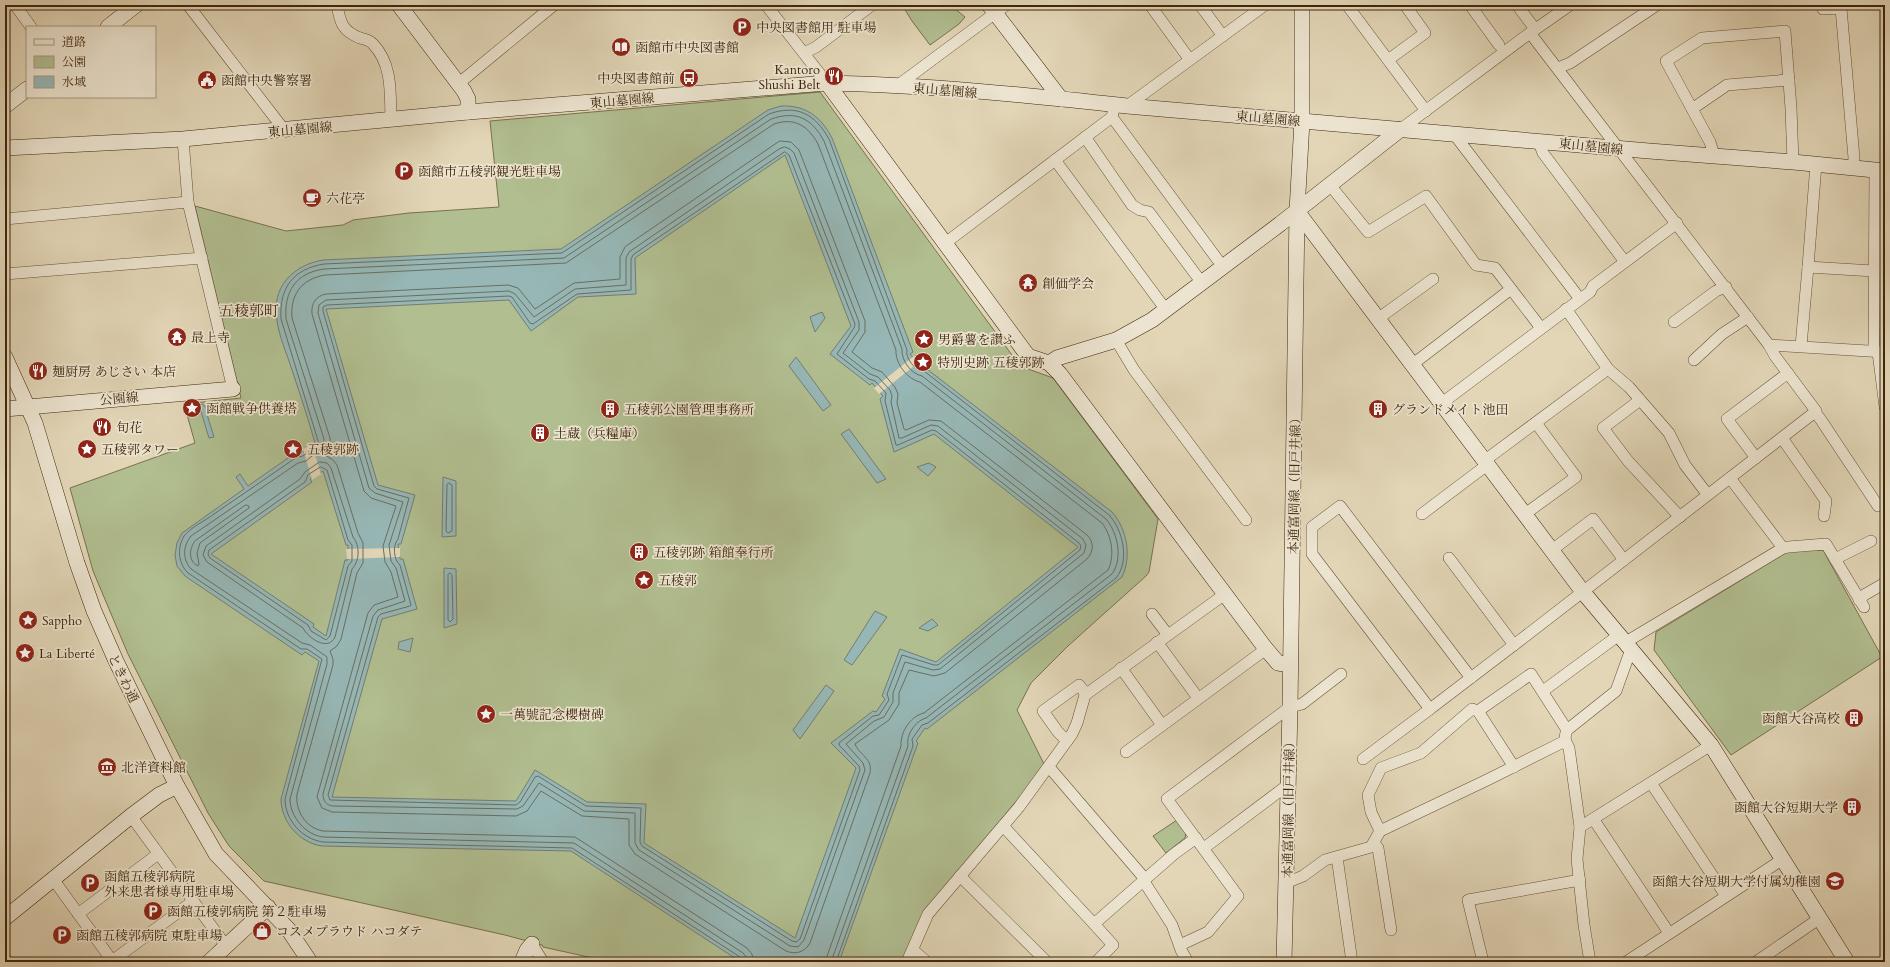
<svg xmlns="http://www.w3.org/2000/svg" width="1890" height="967" font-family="Cardo,'Noto Serif JP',serif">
	<rect width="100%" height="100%" fill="#e2d6b7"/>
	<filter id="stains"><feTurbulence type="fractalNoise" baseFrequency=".005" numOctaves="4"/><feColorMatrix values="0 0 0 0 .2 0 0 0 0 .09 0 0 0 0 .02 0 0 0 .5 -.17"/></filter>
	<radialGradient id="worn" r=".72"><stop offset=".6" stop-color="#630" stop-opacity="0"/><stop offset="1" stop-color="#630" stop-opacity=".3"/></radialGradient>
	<g fill="#b1be90" stroke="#78724d">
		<polygon points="902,5 953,5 954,8 965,17 959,24 930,45 912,21"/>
		<polygon points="820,92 1020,366 1053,378 1158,519 1149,572 1146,576 1068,646 1031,683 1017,710 1044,764 1036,777 987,837 902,962 611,962 543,947 542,945 505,935 264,881 229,846 208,813 128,654 93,571 70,488 195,443 184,404 241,398 195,206 286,231 343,225 353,220 409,213 499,207 490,121"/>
		<polygon points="1823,550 1882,657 1731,755 1654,650 1656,632 1789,551"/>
		<polygon points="1177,820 1186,832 1185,838 1166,853 1153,836"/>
	</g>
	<g fill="#96b7b6" stroke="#737d71" fill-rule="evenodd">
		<path d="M781,106c25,-1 40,11 51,32l81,214 -3,2 11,13 2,-1 189,146c15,17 20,44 10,65l-195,152 -2,-1 -9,13 2,2 -79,219h-98l-170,-111 -249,-5c-22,-3 -41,-24 -41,-47l38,-138 -14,-9 -3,3 -117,-79 -8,-10 -2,-11 2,-12 5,-10 62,-44 -8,-12 4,-3 8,12 50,-35 2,3 15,-11c-7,-25 -15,-49 -23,-73 -5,-16 -13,-33 -15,-50 -6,-33 16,-55 46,-60l238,-11 207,-139zM785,155l66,171 -21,28 40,31 2,-2 11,13 -3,3 14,53 40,-18 144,113 -142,115 -36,-13 -18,47 3,3 -9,13 -3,-1 -42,32 25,25 -61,170 -151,-95 2,-39 -59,-2 -52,-32 -19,31 -184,-4 50,-178 35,-10 -14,-50h-3l-2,-15h3l14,-49 -37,-10 -52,-176 183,-9 22,31 47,-34 58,-3 -1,-36zM323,471l23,74h2v15h-3l-19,76 -13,-9 1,-3 -103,-70 101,-72 -2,-3z"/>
		<polygon points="822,312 825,318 815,332 810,317"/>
		<polygon points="796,357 831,405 823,411 789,366"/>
		<polygon points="203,404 205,407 209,406 210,410 206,411 214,437 209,438 199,405"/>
		<polygon points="849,429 886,479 877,483 841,434"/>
		<polygon points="929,463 936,467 928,476 917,467"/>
		<polygon points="443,477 456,481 456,536 442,537"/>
		<polygon points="444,568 456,569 457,624 444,628"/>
		<polygon points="875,611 887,617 852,665 844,660"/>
		<polygon points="932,619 938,625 928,631 919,628"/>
		<polygon points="413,638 410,652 398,649 399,642"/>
		<polygon points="826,685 834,691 800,739 793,730"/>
	</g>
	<g fill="#e2d6b7">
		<polygon points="914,356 919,362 879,394 874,388"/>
		<polygon points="312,445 321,474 312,480 303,449"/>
		<polygon points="400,548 400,557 347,559 346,549"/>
	</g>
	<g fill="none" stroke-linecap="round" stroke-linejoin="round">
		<g stroke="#6a6e60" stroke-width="1">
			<path d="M780,141l11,1 8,8 66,171v11l-13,20 20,16 10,4 13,15 3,7 -1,9 7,26 2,1 23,-10 12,1 146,114c7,7 7,16 0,24l-142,114 -11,3 -25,-6 -10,23v11l-10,16 -34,24c4,11 18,14 15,29l-60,170c-5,9 -14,12 -24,8l-151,-97 -6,-9v-26l-47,-3 -41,-25 -14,20 -11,5 -184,-4 -10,-4 -5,-11 51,-184 6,-8 24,-8 -7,-25 -6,-10 -2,-16 13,-40 -25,-8 -7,-7 -52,-177c-1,-11 4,-18 14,-20l182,-9 10,3 17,21 39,-26 46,-4v-22l5,-10z"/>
			<path d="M785,147l5,2 4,4 65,169v8l-16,23 27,21 8,3 12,13 2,6 -1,6 8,36h3l29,-13 7,1 145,113 3,6 -2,8 -144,116 -7,1 -28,-8 -12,31v9l-9,15 -10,4 -28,23 17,19 2,7 -61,170 -6,7 -8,-1 -151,-96 -4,-7v-30l-51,-2 -45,-28 -16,23 -6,3 -184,-3c-7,-1 -10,-5 -10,-12l50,-178 5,-6 27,-9 -9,-33 -5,-7 -2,-16 14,-43 -28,-9 -6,-5 -51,-175 1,-8 7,-5 183,-9 6,3 19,23 41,-28 51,-4v-27l3,-6 150,-103z"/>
			<path d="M785,152l4,3 66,169 -1,4 -17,26 32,25 6,2 11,12 -1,8 11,44h2l34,-15 4,1 143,112 2,3 -1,4 -142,115h-4l-32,-10 -15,39 2,6 -10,15 -6,1 -34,27v2l20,21 1,4 -60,169 -4,3 -4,-1 -150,-95 -2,-4 1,-34 -55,-2 -48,-30 -3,1 -15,25 -4,3 -186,-5 -2,-5 50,-178 3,-3 29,-8 1,-1 -11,-40c-6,-5 -8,-19 -2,-26l11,-41 -32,-9 -3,-3 -51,-175v-4l4,-2 182,-9 3,1 18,26 3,1 44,-30 54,-4v-31l2,-4z"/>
			<path d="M320,462l7,1 4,5 22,69c7,8 7,24 -1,32l-17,68c-7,15 -27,1 -32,-9l-96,-66 -4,-7 3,-9 94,-67 5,-7z"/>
			<polygon points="321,467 327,470 348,540 352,545 352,561 348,566 330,636 326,640 311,631 308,625 210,558 208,554 209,550 305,482 308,475"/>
			<polygon points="449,483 452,485 452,531 448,533 446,531 447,485"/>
			<path d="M246,505l3,1v2l-49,35 -3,10 2,11 -1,2c-10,-5 -9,-17 -3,-25z"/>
			<polygon points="450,573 452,575 453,619 450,622 448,620 448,575"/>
			<path d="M742,962l-2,-5 -168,-109 -249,-6c-21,-3 -38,-22 -38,-43l37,-140 -15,-10h-6l-113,-76c-10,-10 -11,-25 -4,-37 7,-9 21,-15 30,-22 28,-19 55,-38 83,-57l6,-1 16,-12 -38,-125c-2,-31 12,-50 43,-55l238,-11 207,-139c28,-10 46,0 60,25l78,211c-2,8 8,21 17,21l185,144c14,15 21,46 7,63l-188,145 -6,2 -10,14 1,7 -77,216"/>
			<path d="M747,962l-1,-5 -3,-4 -169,-110 -251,-6c-17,-2 -33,-20 -33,-38l37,-135v-7l-17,-12 -8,-2 -111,-74c-9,-10 -8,-23 0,-33l107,-73 8,-2 17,-14 1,-8 -38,-120c-2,-28 10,-46 38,-50l240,-11 207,-139c26,-9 41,0 53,22l78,208c-1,11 9,25 20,27l184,143c12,14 17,40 6,55l-186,144c-11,3 -20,17 -18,28l-77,216"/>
			<path d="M753,962l-1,-8 -5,-6 -172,-111 -252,-6c-17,-3 -28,-20 -26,-37l36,-129v-6l-3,-8 7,-5 4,-7 16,-66 6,-10v-20l-5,-10 -21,-68 -4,-5 -8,-5 5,-9v-8l-38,-120c-2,-24 10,-39 33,-43l241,-12 208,-139c21,-7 34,2 44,20l78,206c-1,13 11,29 24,32l182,141c10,13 13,33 6,47l-184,143c-14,3 -24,20 -23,33l-76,216"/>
		</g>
		<defs>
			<g id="street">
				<polyline points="15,5 31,27"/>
				<polyline points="188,5 285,131"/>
				<path d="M337,5c3,17 5,26 23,33 4,1 10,2 13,6 20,21 17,50 18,76"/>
				<polyline points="766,5 827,83"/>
				<polyline points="1150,5 1190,60"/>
				<polyline points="1200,5 1223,36"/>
				<polyline points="1347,5 1426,111"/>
				<polyline points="1470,5 1499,45"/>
				<polyline points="1517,5 1535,29"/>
				<polyline points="1822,5 1823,9 1841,8 1854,158 1853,168"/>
				<polyline points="1530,33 1769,345 1775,356 1816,411 1815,412 1821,420 1878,506"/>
				<polyline points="804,53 816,47 872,5"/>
				<polyline points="1388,60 1425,33 1405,5"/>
				<polyline points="1558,68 1570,63 1657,5"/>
				<polyline points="458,84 554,5"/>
				<polyline points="897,86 1006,5"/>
				<polyline points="1127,106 1265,5"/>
				<polyline points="1692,109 1727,85 1789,80"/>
				<polyline points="1112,117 1223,267"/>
				<polyline points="1401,129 1530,33 1570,5"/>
				<polyline points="1454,134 1580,299"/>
				<polyline points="1085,137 1132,205 1140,210 1149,212 1202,283"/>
				<polyline points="183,139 188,202 233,389"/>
				<polyline points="1538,140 1543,153 1625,262"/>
				<polyline points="1714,155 1710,142 1666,61 1702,38 1785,31 1791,108 1793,162"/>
				<polyline points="1055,160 1166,310"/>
				<polyline points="1816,164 1808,267 1874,271"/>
				<polyline points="1330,185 1368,232 1426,196 1476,265 1495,268 1541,328"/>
				<polyline points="5,219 188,202"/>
				<polyline points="944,244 1112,117 1115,105"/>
				<polyline points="5,274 202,258"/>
				<polyline points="1566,309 1608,369 1629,387 1669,433 1685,465 1708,495"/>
				<polyline points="1379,318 1433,279"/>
				<polyline points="1674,322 1716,291 1726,287"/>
				<polyline points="1116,340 1134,370 1246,520"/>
				<polyline points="1769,345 1885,352"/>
				<polyline points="1801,346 1808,267"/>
				<polyline points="1874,351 1875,170"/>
				<polyline points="1878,352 1885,407"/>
				<polyline points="1694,360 1722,334 1748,317"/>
				<polyline points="1413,364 1511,289"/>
				<polyline points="1640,400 1603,428 1628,461 1680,517"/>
				<polyline points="1442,403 1590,292 1593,286 1677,223"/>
				<polyline points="1782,438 1826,501 1824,516"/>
				<polyline points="1756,458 1727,419 1788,373"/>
				<polyline points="1484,461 1608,369"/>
				<polyline points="1730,478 1783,548"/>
				<polyline points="1422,514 1487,465"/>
				<polyline points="1525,514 1576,477 1536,423"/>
				<polyline points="1552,550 1593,519 1624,560"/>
				<polyline points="1449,558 1514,645"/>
				<polyline points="1835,559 1871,541"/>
				<polyline points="1859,600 1864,595 1885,583"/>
				<polyline points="1152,614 1168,635"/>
				<polyline points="1157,642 1198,698"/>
				<polyline points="1626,642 1783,548 1788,547 1826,544 1864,607"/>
				<polyline points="1121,668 1162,725"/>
				<path d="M1471,678l-131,-172 -28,21v27l118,155c129,-98 257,-197 385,-297"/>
				<polyline points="1543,691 1619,635"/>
				<path d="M1478,711l53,-37 36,56c-3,7 -2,11 2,18l11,79 -3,32 7,66 6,37"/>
				<polyline points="1567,730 1616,691 1631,649"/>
				<polyline points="1067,741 1058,732 1043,711 1079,685 1086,694"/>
				<polyline points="1126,752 1266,649"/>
				<polyline points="1363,759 1430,709"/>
				<polyline points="1049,767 1145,879"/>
				<polyline points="1651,783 1726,896"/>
				<polyline points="131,816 226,946"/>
				<polyline points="1594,820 1669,933"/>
				<polyline points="1003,826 1094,924 1174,854 1196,838"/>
				<polyline points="1580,827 1711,745"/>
				<polyline points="1380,831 1487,780 1565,741"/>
				<polyline points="1374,843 1378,848 1391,930"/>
				<polyline points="1204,848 1289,784"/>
				<polyline points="1337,857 1352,962"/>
				<polyline points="960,876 1047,962"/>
				<polyline points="53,879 113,962"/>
				<polyline points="1143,880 1172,925 1181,950 1188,962"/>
				<polyline points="1286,883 1303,876 1325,860 1371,847 1380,831 1371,812 1368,795 1381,768 1421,753 1472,709 1478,711 1514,767"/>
				<polyline points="78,914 158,854"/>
				<polyline points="1094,924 1113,945 1096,962"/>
				<polyline points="532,944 543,962"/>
				<polyline points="1180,945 1208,932 1238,896 1167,799 1290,707 1302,704 1341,674"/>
				<polyline points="913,950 927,962"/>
				<polyline points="5,958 8,962"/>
				<polyline points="112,961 192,902"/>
				<polyline points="907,962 928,914 1019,807 1072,734 1077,723 1085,695 1225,594"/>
				<polyline points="1483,962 1468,900 1580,880"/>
				<polyline points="1626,962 1783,859"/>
				<polyline points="1756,962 1820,918"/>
			</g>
			<g id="secondary">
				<polyline points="399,5 464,91 468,99 468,112"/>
				<polyline points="989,5 1061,99"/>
				<polyline points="108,27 136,5"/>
				<polyline points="827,83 1028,356 1049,363 1057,358 1116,340 1152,320 1280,224 1401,129"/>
				<polyline points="5,106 27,89"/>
				<path d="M5,148l178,-9 285,-27 359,-29c100,2 200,12 300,23l522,45 144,11 92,9"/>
				<polyline points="1297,211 1583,592 1711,745 1847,962"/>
				<polyline points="5,357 35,423 77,563 94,611 116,661 177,786 216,854 288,929 310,962"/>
				<polyline points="1049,363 1060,374 1266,649 1278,663 1290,665"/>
				<polyline points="5,409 233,389"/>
				<polyline points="5,918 131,816 159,795 177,786"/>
				<polyline points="209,962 268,907"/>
				<polyline points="522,962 527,950 532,944"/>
				<polyline points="1284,962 1290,707 1297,211 1302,121 1302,5"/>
			</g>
		</defs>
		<use href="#street" stroke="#685235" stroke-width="12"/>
		<use href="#secondary" stroke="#3f260a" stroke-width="16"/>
		<use href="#street" stroke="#ece4d0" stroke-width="11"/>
		<use href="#secondary" stroke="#ece4d0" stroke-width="15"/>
	</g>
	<defs>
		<symbol id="parking-disc" viewBox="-11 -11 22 22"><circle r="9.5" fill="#8f2418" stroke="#ece4d0"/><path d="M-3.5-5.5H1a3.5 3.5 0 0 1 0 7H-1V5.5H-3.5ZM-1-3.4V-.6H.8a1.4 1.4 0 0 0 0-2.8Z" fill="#fff"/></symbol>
		<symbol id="library-disc" viewBox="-11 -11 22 22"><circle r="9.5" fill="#8f2418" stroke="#ece4d0"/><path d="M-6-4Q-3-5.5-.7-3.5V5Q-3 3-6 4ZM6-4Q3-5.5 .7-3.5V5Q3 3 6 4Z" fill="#fff"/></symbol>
		<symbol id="restaurant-disc" viewBox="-11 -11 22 22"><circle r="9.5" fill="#8f2418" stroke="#ece4d0"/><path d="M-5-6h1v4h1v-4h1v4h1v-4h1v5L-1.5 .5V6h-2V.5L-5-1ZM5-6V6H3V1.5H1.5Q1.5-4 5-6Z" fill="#fff"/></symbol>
		<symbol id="bus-disc" viewBox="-11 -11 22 22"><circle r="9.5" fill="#8f2418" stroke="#ece4d0"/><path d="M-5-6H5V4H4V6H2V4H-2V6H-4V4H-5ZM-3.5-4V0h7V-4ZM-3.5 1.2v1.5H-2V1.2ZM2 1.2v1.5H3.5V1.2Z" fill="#fff"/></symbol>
		<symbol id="civic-disc" viewBox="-11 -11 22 22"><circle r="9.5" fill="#8f2418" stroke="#ece4d0"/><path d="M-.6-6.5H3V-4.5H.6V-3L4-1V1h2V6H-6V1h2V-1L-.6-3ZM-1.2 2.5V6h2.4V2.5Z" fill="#fff"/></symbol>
		<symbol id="cafe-disc" viewBox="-11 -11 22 22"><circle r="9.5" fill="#8f2418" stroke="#ece4d0"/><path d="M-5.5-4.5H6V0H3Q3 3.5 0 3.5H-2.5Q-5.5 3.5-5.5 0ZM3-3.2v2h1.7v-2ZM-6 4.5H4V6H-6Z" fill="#fff"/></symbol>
		<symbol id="temple-disc" viewBox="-11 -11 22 22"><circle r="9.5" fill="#8f2418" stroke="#ece4d0"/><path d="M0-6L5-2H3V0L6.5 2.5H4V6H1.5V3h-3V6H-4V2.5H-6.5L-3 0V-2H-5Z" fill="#fff"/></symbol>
		<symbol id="sight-disc" viewBox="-11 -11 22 22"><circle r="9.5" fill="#8f2418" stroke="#ece4d0"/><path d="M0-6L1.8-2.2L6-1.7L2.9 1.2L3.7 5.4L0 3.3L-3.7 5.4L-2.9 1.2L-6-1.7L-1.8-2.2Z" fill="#fff"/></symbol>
		<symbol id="building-disc" viewBox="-11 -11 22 22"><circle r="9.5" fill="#8f2418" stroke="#ece4d0"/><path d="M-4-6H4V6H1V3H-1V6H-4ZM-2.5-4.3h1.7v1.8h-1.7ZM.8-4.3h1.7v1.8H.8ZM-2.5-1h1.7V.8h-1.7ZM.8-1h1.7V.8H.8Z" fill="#fff"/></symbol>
		<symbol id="museum-disc" viewBox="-11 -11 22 22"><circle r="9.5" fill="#8f2418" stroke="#ece4d0"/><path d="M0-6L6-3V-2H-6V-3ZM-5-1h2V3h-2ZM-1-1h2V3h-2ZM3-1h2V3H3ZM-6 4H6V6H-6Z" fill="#fff"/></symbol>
		<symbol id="school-disc" viewBox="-11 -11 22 22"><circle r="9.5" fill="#8f2418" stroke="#ece4d0"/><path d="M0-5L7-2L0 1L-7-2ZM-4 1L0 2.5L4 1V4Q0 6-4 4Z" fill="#fff"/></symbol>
		<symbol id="shop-disc" viewBox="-11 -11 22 22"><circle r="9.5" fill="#8f2418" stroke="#ece4d0"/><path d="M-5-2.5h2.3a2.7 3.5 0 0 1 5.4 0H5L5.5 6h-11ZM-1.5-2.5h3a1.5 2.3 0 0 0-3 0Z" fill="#fff"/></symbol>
	</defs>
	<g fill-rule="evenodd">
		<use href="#parking-disc" x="731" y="16" width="22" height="22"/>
		<use href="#library-disc" x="610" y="36" width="22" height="22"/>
		<use href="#restaurant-disc" x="823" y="65" width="22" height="22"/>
		<use href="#bus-disc" x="678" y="67" width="22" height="22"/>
		<use href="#civic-disc" x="196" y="69" width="22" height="22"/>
		<use href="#parking-disc" x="393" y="160" width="22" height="22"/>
		<use href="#cafe-disc" x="301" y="187" width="22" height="22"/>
		<use href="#temple-disc" x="1017" y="272" width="22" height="22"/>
		<use href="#temple-disc" x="166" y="326" width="22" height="22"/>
		<use href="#sight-disc" x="913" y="328" width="22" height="22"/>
		<use href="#sight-disc" x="912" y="351" width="22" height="22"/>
		<use href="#restaurant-disc" x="27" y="360" width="22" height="22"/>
		<use href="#sight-disc" x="181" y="397" width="22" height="22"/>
		<use href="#building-disc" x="599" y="398" width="22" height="22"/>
		<use href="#building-disc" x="1367" y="398" width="22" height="22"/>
		<use href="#restaurant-disc" x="91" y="416" width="22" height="22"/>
		<use href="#building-disc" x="529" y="422" width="22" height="22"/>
		<use href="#sight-disc" x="76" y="438" width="22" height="22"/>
		<use href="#sight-disc" x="282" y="438" width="22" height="22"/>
		<use href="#building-disc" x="628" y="541" width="22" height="22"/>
		<use href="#sight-disc" x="633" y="569" width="22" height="22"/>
		<use href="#sight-disc" x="17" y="609" width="22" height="22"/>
		<use href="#sight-disc" x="14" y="642" width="22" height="22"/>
		<use href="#sight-disc" x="475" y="703" width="22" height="22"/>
		<use href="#building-disc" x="1843" y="707" width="22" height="22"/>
		<use href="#museum-disc" x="96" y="756" width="22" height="22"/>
		<use href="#building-disc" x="1841" y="796" width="22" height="22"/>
		<use href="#school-disc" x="1824" y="870" width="22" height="22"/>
		<use href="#parking-disc" x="79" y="872" width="22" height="22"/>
		<use href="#parking-disc" x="142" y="900" width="22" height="22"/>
		<use href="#shop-disc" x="251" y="920" width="22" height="22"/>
		<use href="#parking-disc" x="51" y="924" width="22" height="22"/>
	</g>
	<g text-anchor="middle" stroke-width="3.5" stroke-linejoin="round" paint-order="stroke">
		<g font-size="13" fill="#3f260a" stroke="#ece4d0" text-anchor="start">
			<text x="756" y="32">中央図書館用 駐車場</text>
			<text x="635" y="52">函館市中央図書館</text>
			<text x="820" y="74" text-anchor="end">Kantoro<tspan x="820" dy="15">Shushi Belt</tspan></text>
			<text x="675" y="83" text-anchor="end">中央図書館前</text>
			<text x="221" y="85">函館中央警察署</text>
			<text x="418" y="176">函館市五稜郭観光駐車場</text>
			<text x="326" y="203">六花亭</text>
			<text x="1042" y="288">創価学会</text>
			<text x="191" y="342">最上寺</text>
			<text x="938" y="344">男爵薯を讃ふ</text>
			<text x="937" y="367">特別史跡 五稜郭跡</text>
			<text x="52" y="376">麺厨房 あじさい 本店</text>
			<text x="206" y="413">函館戦争供養塔</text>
			<text x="624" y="414">五稜郭公園管理事務所</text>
			<text x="1392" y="414">グランドメイト池田</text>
			<text x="116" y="432">旬花</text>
			<text x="554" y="438">土蔵（兵糧庫）</text>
			<text x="101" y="454">五稜郭タワー</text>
			<text x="307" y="454">五稜郭跡</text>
			<text x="653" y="557">五稜郭跡 箱館奉行所</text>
			<text x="658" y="585">五稜郭</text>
			<text x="42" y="625">Sappho</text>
			<text x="39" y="658">La Liberté</text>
			<text x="500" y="719">一萬號記念櫻樹碑</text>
			<text x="1840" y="723" text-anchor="end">函館大谷高校</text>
			<text x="121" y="772">北洋資料館</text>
			<text x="1838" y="812" text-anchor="end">函館大谷短期大学</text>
			<text x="104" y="881">函館五稜郭病院<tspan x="104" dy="15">外来患者様専用駐車場</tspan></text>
			<text x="1821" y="886" text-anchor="end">函館大谷短期大学付属幼稚園</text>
			<text x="167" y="916">函館五稜郭病院 第２駐車場</text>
			<text x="276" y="936">コスメプラウド ハコダテ</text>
			<text x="76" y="940">函館五稜郭病院 東駐車場</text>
		</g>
		<g font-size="13" fill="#3f260a" stroke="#ece4d0">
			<text transform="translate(945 90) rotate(5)" y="5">東山墓園線</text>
			<text transform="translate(622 100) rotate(-5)" y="5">東山墓園線</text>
			<text transform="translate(1268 118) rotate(5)" y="5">東山墓園線</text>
			<text transform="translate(300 129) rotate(-5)" y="5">東山墓園線</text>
			<text transform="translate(1591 146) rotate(6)" y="5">東山墓園線</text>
			<text transform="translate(119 398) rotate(-5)" y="5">公園線</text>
			<text transform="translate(1294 483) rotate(-89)" y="5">本通富岡線（旧戸井線）</text>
			<text transform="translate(124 678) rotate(64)" y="5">ときわ通</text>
			<text transform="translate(1288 807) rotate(-89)" y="5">本通富岡線（旧戸井線）</text>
		</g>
		<g font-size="15" fill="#3f260a" stroke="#ece4d0">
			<text x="249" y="316">五稜郭町</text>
		</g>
	</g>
	<rect width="1890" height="967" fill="none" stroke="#e2d6b7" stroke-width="20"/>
	<rect x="6" y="6" width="1878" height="955" fill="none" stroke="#3f260a" stroke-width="2"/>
	<rect x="10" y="10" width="1870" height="947" fill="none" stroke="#3f260a"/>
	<rect x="26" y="26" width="130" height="72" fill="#ece4d0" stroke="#a79881"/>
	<rect x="34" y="39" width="20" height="6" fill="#ece4d0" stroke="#a79881"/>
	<text x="62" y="46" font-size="12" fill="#3f260a">道路</text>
	<rect x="34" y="56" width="20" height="12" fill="#b1be90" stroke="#a79881"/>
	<text x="62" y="66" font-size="12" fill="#3f260a">公園</text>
	<rect x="34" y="76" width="20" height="12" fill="#96b7b6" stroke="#a79881"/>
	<text x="62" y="86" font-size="12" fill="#3f260a">水域</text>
	<rect width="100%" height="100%" filter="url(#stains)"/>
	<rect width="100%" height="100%" fill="url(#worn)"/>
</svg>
